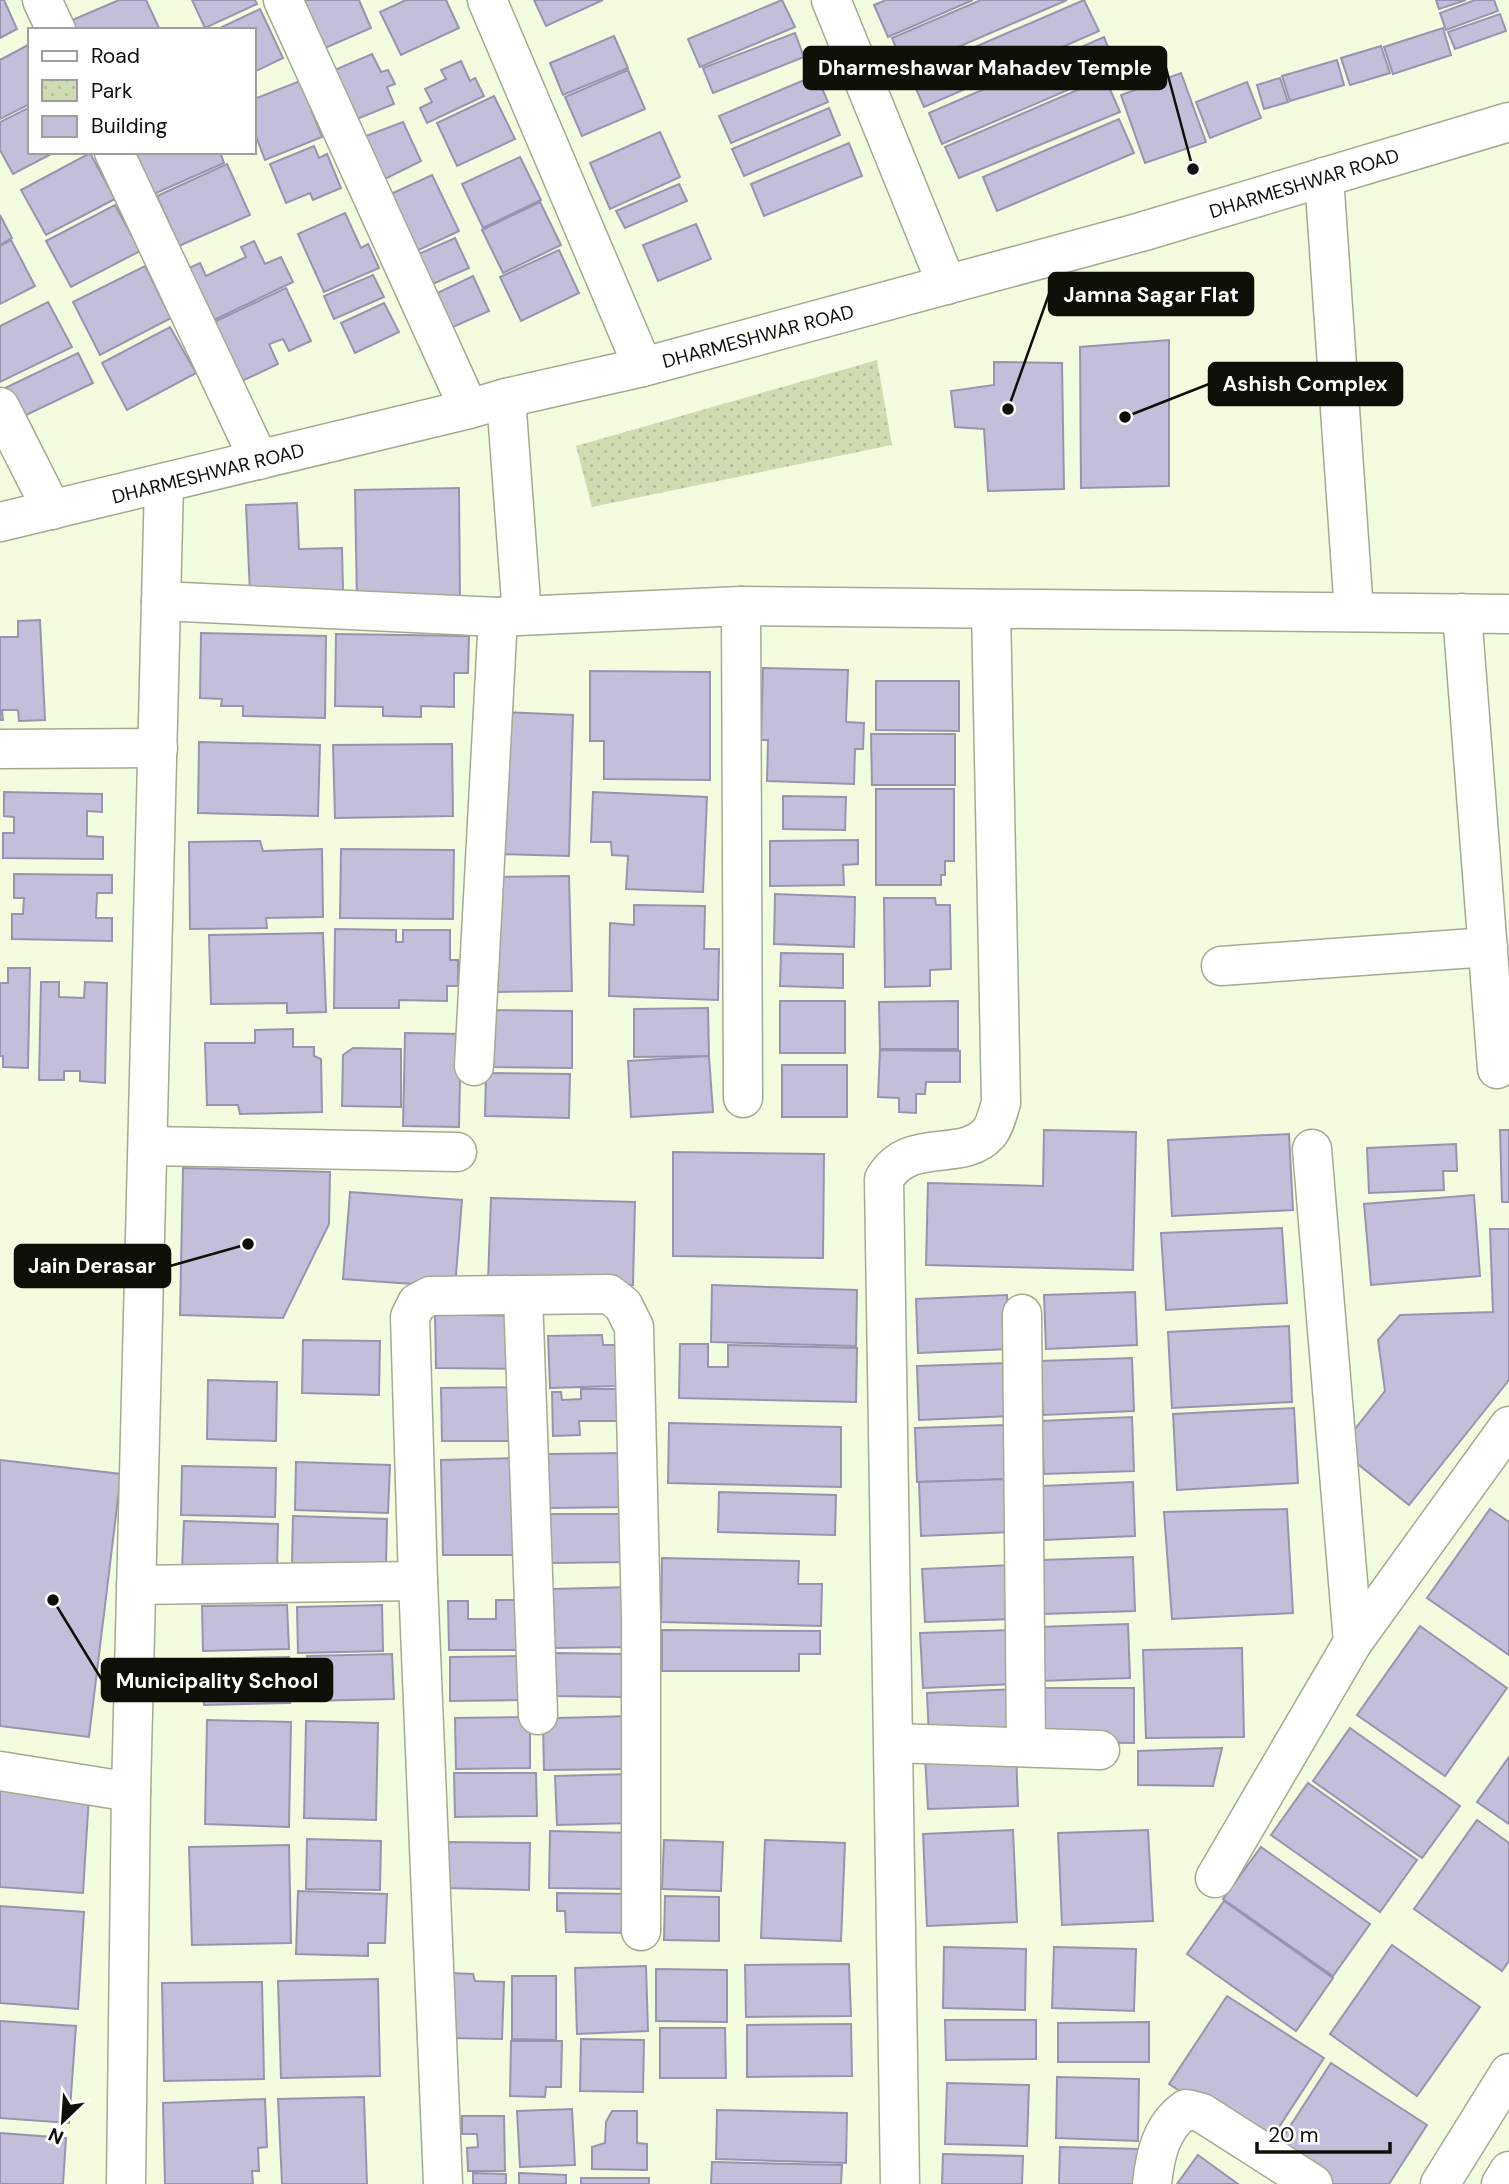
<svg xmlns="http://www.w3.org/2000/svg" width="1509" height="2184" font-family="'DM Sans',sans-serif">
	<defs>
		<pattern id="park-dots" width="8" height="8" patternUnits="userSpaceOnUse" patternTransform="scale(1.75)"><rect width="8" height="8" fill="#cfdcb1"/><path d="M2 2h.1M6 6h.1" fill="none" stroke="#b1bc97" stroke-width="1.8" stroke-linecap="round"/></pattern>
	</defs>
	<rect width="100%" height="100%" fill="#f3fcdf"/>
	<polygon fill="url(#park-dots)" points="877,360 892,445 592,507 576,446"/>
	<g fill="#c3bfdb" stroke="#9894af" stroke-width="2">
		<polygon points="0,0 4,0 17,29 0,38"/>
		<polygon points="119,0 146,0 160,30 74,30 70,21"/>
		<polygon points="192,0 255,0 257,4 205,28"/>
		<polygon points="292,0 359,0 371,28 316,52"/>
		<polygon points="406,0 446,0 459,28 401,55 380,12"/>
		<polygon points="534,0 603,0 546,26"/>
		<polygon points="782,0 795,27 700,67 688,39"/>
		<polygon points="886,0 973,0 888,37 874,5"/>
		<polygon points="981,0 1067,0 905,70 892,38"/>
		<polygon points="1084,0 1099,31 924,107 910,75"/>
		<polygon points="1436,0 1466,0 1439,9"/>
		<polygon points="1475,0 1494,0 1498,11 1446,30 1440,13"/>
		<polygon points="260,9 283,58 254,72 254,30 216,30"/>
		<polygon points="1500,14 1506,31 1455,49 1448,32"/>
		<polygon points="1443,28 1451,55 1393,74 1384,47"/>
		<polygon points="795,33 804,57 713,93 703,68"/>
		<polygon points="614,36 628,68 563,95 550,63"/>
		<polygon points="1104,37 1117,69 942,144 929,113"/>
		<polygon points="30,44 30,104 0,119 0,60"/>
		<polygon points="1381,46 1390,73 1350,85 1341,58"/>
		<polygon points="372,54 381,72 388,70 395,84 387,87 394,104 352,121 330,72"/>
		<polygon points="1337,60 1344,85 1290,101 1282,76"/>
		<polygon points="461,61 470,81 475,78 484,96 427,123 420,108 432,102 425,89 446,79 441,70"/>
		<polygon points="628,70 645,109 582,136 565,97"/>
		<polygon points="1181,73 1206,142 1145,163 1121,95"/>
		<polygon points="816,75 828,102 731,143 719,116"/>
		<polygon points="1105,78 1120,112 959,178 945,147"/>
		<polygon points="1280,78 1288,102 1264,109 1257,85"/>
		<polygon points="300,81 322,137 265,160 254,131 254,99"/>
		<polygon points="1247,82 1261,118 1210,138 1196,102"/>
		<polygon points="494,96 515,139 457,166 437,123"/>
		<polygon points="30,107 30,152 55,152 13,174 0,150 0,122"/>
		<polygon points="829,108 840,135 744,176 732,149"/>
		<polygon points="1119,119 1134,153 997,211 983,177"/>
		<polygon points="403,122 421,161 383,180 363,137"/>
		<polygon points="660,132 680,177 610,209 590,163"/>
		<polygon points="849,143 862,176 764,216 751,184"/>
		<polygon points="314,146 319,158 327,154 341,188 313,200 310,193 286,203 270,164"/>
		<polygon points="134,152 220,152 224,163 154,194"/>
		<polygon points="90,153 115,199 46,235 21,190"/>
		<polygon points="520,157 541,200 483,228 462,184"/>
		<polygon points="227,164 250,215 179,246 157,196"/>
		<polygon points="432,175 459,231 408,255 380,199"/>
		<polygon points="679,184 687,201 625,228 616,211"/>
		<polygon points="540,202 561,245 503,273 482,230"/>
		<polygon points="115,205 140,251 71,287 46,241"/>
		<polygon points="345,213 361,248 368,244 379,268 324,292 298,234"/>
		<polygon points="0,215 12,238 0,245"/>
		<polygon points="696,224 711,259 658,281 643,245"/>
		<polygon points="455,238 469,268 426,287 412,257"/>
		<polygon points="11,240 35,286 0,304 0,246"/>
		<polygon points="254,241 265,264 281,257 293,282 214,320 189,268 200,263 206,276 246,257 241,247"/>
		<polygon points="559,250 579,293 521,321 500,277"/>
		<polygon points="145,266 171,318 100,355 73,302"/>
		<polygon points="373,275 384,297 334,319 324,296"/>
		<polygon points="473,276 489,311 444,331 429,297"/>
		<polygon points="286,288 311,341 289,351 283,339 269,344 278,364 242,381 214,322"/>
		<polygon points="48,302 72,347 0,382 0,326"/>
		<polygon points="384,303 399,332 355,353 341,323"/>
		<polygon points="170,327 196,373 127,410 102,363"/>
		<polygon points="1169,340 1169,486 1081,488 1080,347"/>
		<polygon points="78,353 93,383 18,419 3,389"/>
		<polygon points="994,362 1062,363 1064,489 988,491 984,429 955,427 951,391 994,385"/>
		<polygon points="459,488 460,602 357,603 355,490"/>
		<polygon points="297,503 299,549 342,548 343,590 250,593 246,505"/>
		<polygon points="40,620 45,720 19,721 18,710 2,710 3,720 0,720 0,637 18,637 18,621"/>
		<polygon points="201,633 326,636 325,718 243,716 243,706 221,706 222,699 200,698"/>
		<polygon points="336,634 469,636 468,673 454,673 454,707 421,706 421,717 383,716 383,707 335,706"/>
		<polygon points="763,668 848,670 846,722 864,723 863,749 855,749 854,784 767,781 768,740 761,740"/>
		<polygon points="590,671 710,672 710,780 604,779 604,741 590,741"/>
		<polygon points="876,681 959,681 959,731 876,730"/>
		<polygon points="501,712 573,715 569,856 496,854"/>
		<polygon points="871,734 955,734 955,785 872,785"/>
		<polygon points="199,742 320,745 318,816 198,813"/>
		<polygon points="452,744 453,816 335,818 333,745"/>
		<polygon points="876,789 954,789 954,861 945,861 945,875 941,875 941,885 876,885"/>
		<polygon points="4,792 102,794 102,812 87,811 87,836 103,837 103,859 3,858 3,833 14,833 14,817 4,816"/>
		<polygon points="593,792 707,797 703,892 626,889 628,856 612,855 611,842 591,842"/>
		<polygon points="783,796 846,797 845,830 783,829"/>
		<polygon points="858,840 858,864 843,865 844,885 770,886 770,841"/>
		<polygon points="260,841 263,851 322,849 323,917 266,918 267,928 190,929 189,842"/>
		<polygon points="341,849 454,850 453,919 340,918"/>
		<polygon points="14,874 112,875 112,893 97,893 96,918 112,918 112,941 12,939 12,914 23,914 24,898 14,898"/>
		<polygon points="569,876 572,991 494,992 490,877"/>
		<polygon points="775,894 855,897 854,947 774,944"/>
		<polygon points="884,898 935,898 936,905 950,905 951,969 930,970 930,986 885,987"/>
		<polygon points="634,905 705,906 704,949 719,949 718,1000 609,996 610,923 634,925"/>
		<polygon points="335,929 396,930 396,942 403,942 403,930 450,930 450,960 458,960 458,986 447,986 447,1001 399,1000 399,1008 334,1008"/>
		<polygon points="323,933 326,1012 287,1013 287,1003 211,1004 209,935"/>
		<polygon points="781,953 843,954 843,988 780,986"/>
		<polygon points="8,968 30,968 28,1068 3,1067 3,1056 0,1056 0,983 8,983"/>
		<polygon points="41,982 59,982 59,997 84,998 85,982 107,983 105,1083 80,1081 80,1071 64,1071 64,1080 39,1080"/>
		<rect x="780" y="1001" width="65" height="52"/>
		<polygon points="958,1001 958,1049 880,1049 879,1002"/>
		<polygon points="708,1008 709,1056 634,1057 634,1009"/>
		<polygon points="488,1010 572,1011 572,1068 487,1067"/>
		<polygon points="293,1029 293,1047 314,1047 314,1056 321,1059 322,1112 240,1114 238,1105 207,1105 205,1043 255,1043 255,1030"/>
		<polygon points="405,1033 461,1034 459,1127 403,1126"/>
		<polygon points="353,1048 401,1049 401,1107 342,1106 343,1055"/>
		<polygon points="880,1050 960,1051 960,1082 926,1082 925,1094 916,1094 916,1113 899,1112 899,1098 878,1097"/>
		<polygon points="709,1056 713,1112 631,1117 628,1061"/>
		<rect x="782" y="1065" width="65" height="52"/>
		<polygon points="486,1073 570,1074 569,1118 485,1116"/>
		<polygon points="1044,1130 1136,1132 1133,1270 926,1265 928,1183 1043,1186"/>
		<polygon points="1500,1130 1509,1130 1509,1202 1502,1202"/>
		<polygon points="1289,1134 1293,1210 1172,1216 1168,1140"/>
		<polygon points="1456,1144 1457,1171 1443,1171 1444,1190 1369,1193 1367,1148"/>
		<polygon points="673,1152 824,1154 823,1258 673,1256"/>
		<polygon points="183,1168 330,1172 329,1224 283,1318 180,1315"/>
		<polygon points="350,1192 462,1200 455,1287 343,1279"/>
		<polygon points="1474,1195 1480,1276 1371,1285 1364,1204"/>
		<polygon points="491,1198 635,1202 633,1285 488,1281"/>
		<polygon points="1282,1228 1287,1303 1166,1310 1161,1233"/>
		<polygon points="1490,1229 1509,1229 1509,1380 1409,1505 1339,1449 1385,1391 1378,1340 1400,1315 1493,1312"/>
		<polygon points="712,1285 857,1290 856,1346 711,1342"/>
		<polygon points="1135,1292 1137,1345 1046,1349 1044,1295"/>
		<polygon points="1007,1295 1009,1349 918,1353 916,1299"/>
		<polygon points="471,1304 471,1315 523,1316 523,1369 436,1368 435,1315"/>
		<polygon points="1289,1326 1292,1402 1172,1408 1168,1332"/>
		<polygon points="602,1335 603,1345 616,1345 617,1386 550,1388 548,1336"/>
		<polygon points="303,1340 380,1341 379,1395 302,1393"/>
		<polygon points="680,1344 708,1344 708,1367 728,1367 728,1345 857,1348 856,1402 679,1398"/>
		<polygon points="1132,1358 1134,1411 1043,1415 1040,1361"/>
		<polygon points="1008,1363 1010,1416 919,1420 917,1366"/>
		<polygon points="208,1380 277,1382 276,1441 207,1439"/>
		<polygon points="521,1387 522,1441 442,1441 441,1388"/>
		<polygon points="581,1389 634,1389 619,1421 579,1421 580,1435 553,1436 552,1392 561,1392 562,1400 581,1399"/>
		<polygon points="1294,1408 1298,1483 1177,1490 1173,1414"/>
		<polygon points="1132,1417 1134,1471 1044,1474 1041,1421"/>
		<polygon points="669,1423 841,1427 841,1487 668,1483"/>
		<polygon points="1005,1425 1008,1479 917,1482 915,1428"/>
		<polygon points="627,1453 628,1507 549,1508 548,1454"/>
		<polygon points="522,1458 524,1555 443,1555 441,1460"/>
		<polygon points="0,1460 121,1474 89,1737 0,1726"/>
		<polygon points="296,1462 390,1465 388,1513 295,1510"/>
		<polygon points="182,1466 276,1468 275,1517 181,1515"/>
		<polygon points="1010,1479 1012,1532 921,1536 919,1482"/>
		<polygon points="1133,1482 1135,1536 1044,1540 1042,1486"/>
		<polygon points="719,1492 836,1495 835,1535 718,1532"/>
		<polygon points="1287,1509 1293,1613 1172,1619 1164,1512"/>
		<polygon points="1490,1509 1509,1522 1509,1655 1427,1598"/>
		<polygon points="549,1514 629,1514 630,1562 550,1563"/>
		<polygon points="293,1516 387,1519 386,1567 292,1564"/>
		<polygon points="184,1521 278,1524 277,1572 182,1569"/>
		<polygon points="1133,1557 1135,1611 1044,1614 1042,1560"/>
		<polygon points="662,1558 799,1561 798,1584 822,1584 821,1626 661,1622"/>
		<polygon points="1013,1565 1015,1619 925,1622 922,1569"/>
		<polygon points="632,1587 633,1647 553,1648 552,1589"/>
		<polygon points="496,1600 526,1600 526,1650 449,1650 448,1601 468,1601 468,1619 496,1619"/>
		<polygon points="287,1605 289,1649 203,1651 202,1606"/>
		<polygon points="382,1605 383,1651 298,1653 297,1607"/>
		<polygon points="1128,1624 1130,1678 1039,1681 1037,1627"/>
		<polygon points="1420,1626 1507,1688 1445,1776 1357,1715"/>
		<polygon points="662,1630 820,1631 820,1654 799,1654 799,1671 662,1671"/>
		<polygon points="1012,1630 1014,1684 923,1688 920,1633"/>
		<polygon points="1242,1648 1244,1737 1146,1738 1143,1650"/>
		<polygon points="553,1653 627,1654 627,1697 552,1696"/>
		<polygon points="392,1654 394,1699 308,1701 307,1656"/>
		<polygon points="520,1656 521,1700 450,1701 450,1657"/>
		<polygon points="289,1657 290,1703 204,1705 203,1659"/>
		<polygon points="1040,1688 1134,1688 1134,1743 1040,1742"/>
		<polygon points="1017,1689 1018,1738 929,1738 927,1693"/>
		<polygon points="632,1716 633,1769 544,1770 543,1724 557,1718"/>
		<polygon points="530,1717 530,1768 456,1769 455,1718"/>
		<polygon points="207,1720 291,1722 289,1827 205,1824"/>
		<polygon points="306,1721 378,1723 376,1820 304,1818"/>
		<polygon points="1350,1728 1460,1806 1422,1858 1313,1781"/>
		<polygon points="1222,1748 1213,1786 1138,1785 1138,1751"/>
		<polygon points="1016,1752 1018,1806 928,1809 925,1756"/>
		<polygon points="1509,1757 1509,1824 1477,1802"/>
		<polygon points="454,1773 536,1773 537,1816 455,1817"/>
		<polygon points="631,1774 632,1823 557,1825 555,1776"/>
		<polygon points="1308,1783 1417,1860 1380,1912 1271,1835"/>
		<polygon points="0,1789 89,1796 83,1893 0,1887"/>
		<polygon points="1477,1820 1509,1843 1509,1961 1502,1971 1414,1909"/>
		<polygon points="1013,1830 1017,1922 927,1926 923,1834"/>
		<polygon points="1148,1830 1153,1921 1062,1925 1058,1833"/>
		<polygon points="550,1831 633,1833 632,1889 549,1888"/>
		<polygon points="307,1839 381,1841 380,1890 306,1889"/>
		<polygon points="664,1840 723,1842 721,1891 662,1889"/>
		<polygon points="765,1840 845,1843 841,1941 761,1938"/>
		<polygon points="447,1842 530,1843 529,1890 446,1888"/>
		<polygon points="289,1845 291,1943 192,1945 189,1847"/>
		<polygon points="1261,1847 1370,1924 1333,1976 1223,1899"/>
		<polygon points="298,1891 387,1894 385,1943 368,1943 368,1956 296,1954"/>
		<polygon points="557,1893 635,1894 635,1933 566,1932 565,1911 557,1911"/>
		<polygon points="665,1896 719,1897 719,1941 664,1940"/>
		<polygon points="1224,1901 1333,1978 1296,2031 1187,1954"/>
		<polygon points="0,1906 84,1912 78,2009 0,2003"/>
		<polygon points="1392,1945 1480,2007 1417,2096 1330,2034"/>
		<polygon points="944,1947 1026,1949 1025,2010 943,2008"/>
		<polygon points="1054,1947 1136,1949 1134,2011 1052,2008"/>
		<polygon points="849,1964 851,2016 746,2017 745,1965"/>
		<polygon points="646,1966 648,2031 577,2034 575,1968"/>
		<polygon points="656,1969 727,1970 727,2022 656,2021"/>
		<polygon points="450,1973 473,1974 475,1981 504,1982 502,2039 449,2038"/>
		<polygon points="512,1976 556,1976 556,2040 512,2039"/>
		<polygon points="378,1979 380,2076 281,2078 278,1981"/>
		<polygon points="262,1982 264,2079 164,2081 162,1983"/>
		<polygon points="1227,1996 1324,2058 1266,2147 1169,2084"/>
		<polygon points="945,2020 1036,2020 1036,2059 946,2060"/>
		<polygon points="0,2021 76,2026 69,2123 0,2118"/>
		<polygon points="1149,2022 1149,2062 1058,2062 1058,2023"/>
		<polygon points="851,2024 852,2076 747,2077 747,2025"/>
		<polygon points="660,2028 725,2028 726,2078 660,2078"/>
		<polygon points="581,2039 644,2040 643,2092 580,2091"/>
		<polygon points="511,2041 562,2041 561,2087 546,2087 545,2097 510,2096"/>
		<polygon points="1331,2063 1427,2125 1389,2184 1324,2184 1274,2151"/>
		<polygon points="1057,2077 1139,2079 1138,2141 1056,2138"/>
		<polygon points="947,2083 1029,2085 1027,2146 945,2144"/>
		<polygon points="364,2097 367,2184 282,2184 278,2099"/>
		<polygon points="265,2099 267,2147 258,2148 259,2171 252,2171 253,2184 165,2184 163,2103"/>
		<polygon points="572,2109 575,2165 520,2167 517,2111"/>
		<polygon points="717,2110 847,2113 846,2163 716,2159"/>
		<polygon points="612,2111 637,2111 637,2143 647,2144 647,2170 592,2169 592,2147 605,2143 606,2122"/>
		<polygon points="462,2116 504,2116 505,2171 468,2171 467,2148 478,2147 477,2134 462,2134"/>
		<polygon points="0,2133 66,2138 63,2184 0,2184"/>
		<polygon points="1060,2147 1140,2149 1139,2184 1059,2184"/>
		<polygon points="943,2154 1023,2156 1022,2184 942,2184"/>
		<polygon points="1198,2155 1238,2184 1177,2184"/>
		<polygon points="712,2162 842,2165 841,2184 711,2184"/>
		<polygon points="473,2173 506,2174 506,2184 473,2184"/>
		<polygon points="519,2173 566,2175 566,2184 519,2184"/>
		<rect x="581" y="2178" width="68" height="6"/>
	</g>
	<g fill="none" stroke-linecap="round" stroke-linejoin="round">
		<defs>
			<g id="minor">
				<polyline points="42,0 56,30"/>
				<polyline points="283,0 469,409"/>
				<polyline points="487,0 643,367"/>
				<polyline points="831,0 947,285"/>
				<polyline points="114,152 259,460"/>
				<polyline points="1324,177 1354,612"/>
				<polyline points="506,398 522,615"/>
				<polyline points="0,407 52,510"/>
				<polyline points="0,522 469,409 506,398 643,367 1141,232 1509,122"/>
				<polyline points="161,601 498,617 741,606 1509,614"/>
				<polyline points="741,606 743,1098"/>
				<polyline points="1462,613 1497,1069"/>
				<polyline points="0,749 158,748"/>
				<polyline points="1221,966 1488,947"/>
				<polyline points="474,1066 498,617"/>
				<polyline points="148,1146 457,1152"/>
				<polyline points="1312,1149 1353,1642"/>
				<polyline points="523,1295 538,1715"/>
				<polyline points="1022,1314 1026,1747"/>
				<polyline points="136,1585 418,1581"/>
				<polyline points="894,1743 1100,1750"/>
				<polyline points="0,1771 131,1792"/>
				<polyline points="1215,1878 1353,1642 1509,1426"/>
				<polyline points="126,2184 131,1792 164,483"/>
				<polyline points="443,2184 418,1581 410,1317 417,1303 430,1296 609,1294 623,1305 634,1327 641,1617 641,1931"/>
				<path d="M900,2184l-16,-1005c26,-44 78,-15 105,-46 6,-7 9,-21 12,-30l-10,-494"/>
				<path d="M1152,2184c3,-29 9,-57 34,-75l16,4 111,71"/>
				<polyline points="1440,2184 1509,2073"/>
				<polyline points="1501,2184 1509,2171"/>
			</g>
		</defs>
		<use href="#minor" stroke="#a3ab8f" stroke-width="41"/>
		<use href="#minor" stroke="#fff" stroke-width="38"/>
	</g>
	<g text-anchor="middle" stroke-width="7" stroke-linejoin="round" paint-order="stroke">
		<g font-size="19" fill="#0d1007" stroke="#fff">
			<text transform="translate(1304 183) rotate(-17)" y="7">DHARMESHWAR ROAD</text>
			<text transform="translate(758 336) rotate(-15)" y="7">DHARMESHWAR ROAD</text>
			<text transform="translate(208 473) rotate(-14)" y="7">DHARMESHWAR ROAD</text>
		</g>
	</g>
	<path fill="none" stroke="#0d1007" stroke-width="2.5" d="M1193 169L1166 68M1008 409L1049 294M1125 417L1209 384M248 1244L170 1266M53 1600L102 1680"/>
	<g fill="#0d1007" stroke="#fff" stroke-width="2.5">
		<circle cx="1193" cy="169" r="7"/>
		<circle cx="1008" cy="409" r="7"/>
		<circle cx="1125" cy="417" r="7"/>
		<circle cx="248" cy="1244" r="7"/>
		<circle cx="53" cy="1600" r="7"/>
	</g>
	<g fill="#0d1007" stroke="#0d1007" stroke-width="2.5">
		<rect x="804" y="47" width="362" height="42" rx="7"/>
		<rect x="1049" y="273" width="204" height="42" rx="7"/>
		<rect x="1209" y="363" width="193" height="42" rx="7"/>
		<rect x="15" y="1245" width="155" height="42" rx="7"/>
		<rect x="102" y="1659" width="230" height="42" rx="7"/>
	</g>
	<g font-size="21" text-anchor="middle" font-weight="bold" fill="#fff">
		<text x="985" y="75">Dharmeshawar Mahadev Temple</text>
		<text x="1151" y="302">Jamna Sagar Flat</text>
		<text x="1305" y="391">Ashish Complex</text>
		<text x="92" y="1273">Jain Derasar</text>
		<text x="217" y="1688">Municipality School</text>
	</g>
	<rect x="28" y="28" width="228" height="126" fill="#ffffff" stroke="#9e9f9c" stroke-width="2"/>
	<rect x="42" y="51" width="35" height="10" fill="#ffffff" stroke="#9e9f9c" stroke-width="2"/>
	<text x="91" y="63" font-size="21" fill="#0d1007">Road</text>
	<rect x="42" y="80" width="35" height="21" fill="url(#park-dots)" stroke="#9e9f9c" stroke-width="2"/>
	<text x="91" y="98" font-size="21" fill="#0d1007">Park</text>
	<rect x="42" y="116" width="35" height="21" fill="#c3bfdb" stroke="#9e9f9c" stroke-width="2"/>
	<text x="91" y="133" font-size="21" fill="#0d1007">Building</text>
	<g transform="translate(63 2121) rotate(205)" stroke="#ffffff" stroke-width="5" paint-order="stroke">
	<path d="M0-5L12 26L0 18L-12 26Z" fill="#0d1007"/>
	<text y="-10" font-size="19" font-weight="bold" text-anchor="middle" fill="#0d1007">N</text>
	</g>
	<path d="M1257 2142v10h133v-10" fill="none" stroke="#0d1007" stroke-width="3.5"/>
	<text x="1268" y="2142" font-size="21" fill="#0d1007" stroke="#ffffff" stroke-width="5" paint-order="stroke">20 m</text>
</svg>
